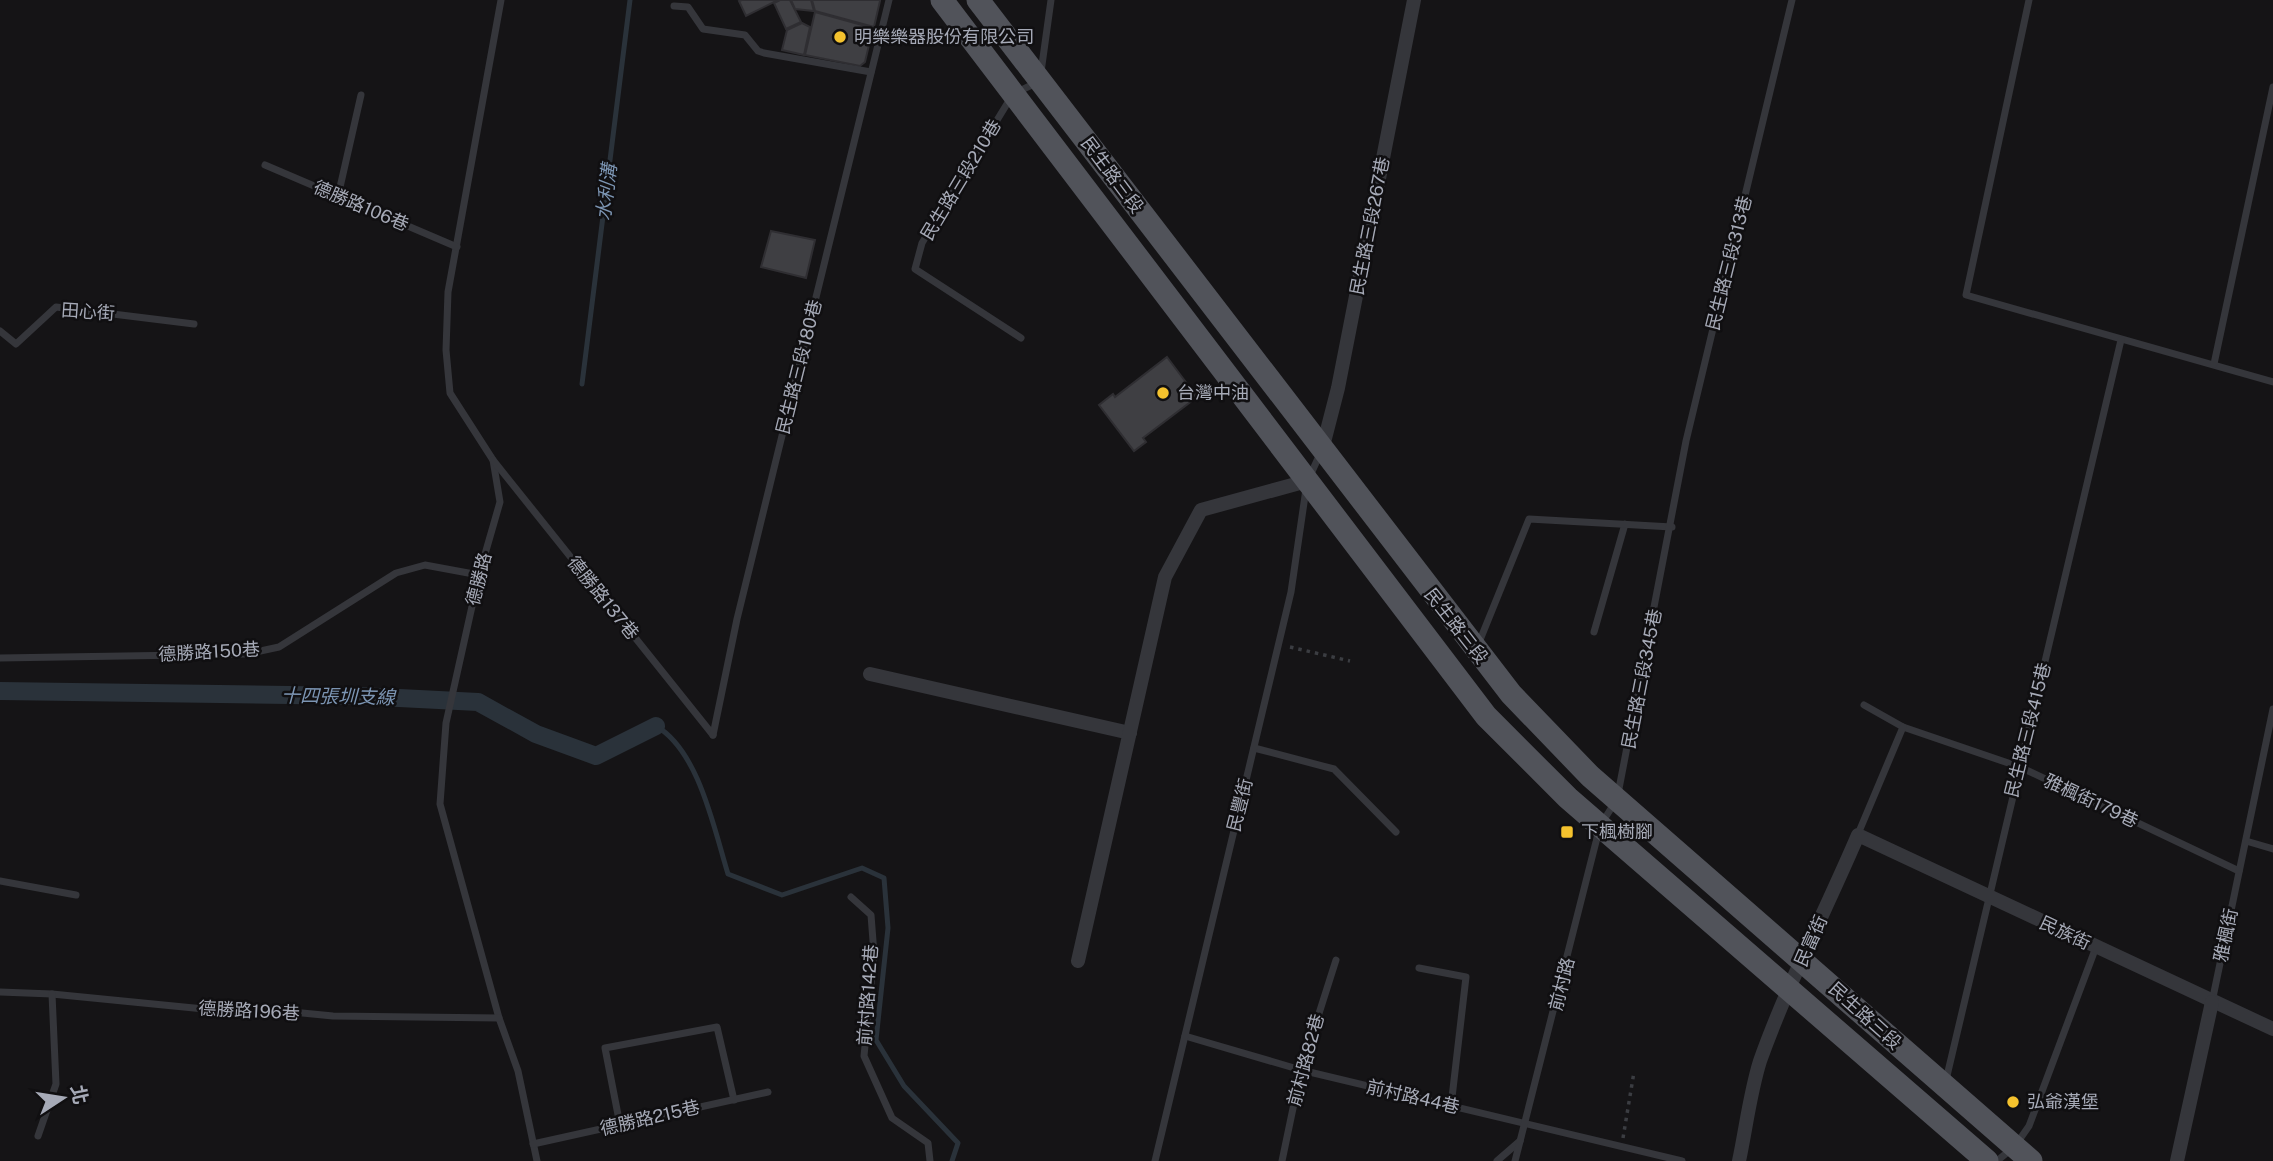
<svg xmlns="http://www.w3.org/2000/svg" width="2273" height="1161" font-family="'Public Sans','Noto Sans TC',sans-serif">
	<rect width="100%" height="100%" fill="#151416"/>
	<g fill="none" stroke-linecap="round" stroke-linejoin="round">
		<g stroke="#2a323a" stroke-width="5">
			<polyline points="582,384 630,0"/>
			<path d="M656,726c43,25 58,103 72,148l54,21 80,-27 22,10 4,50 -12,112 28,46 54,57 -6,18"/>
		</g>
		<polyline stroke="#2a323a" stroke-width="18" points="0,691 360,696 478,702 536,734 596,756 656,726"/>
	</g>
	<g fill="#3f3f43" stroke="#2f2e32" stroke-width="2">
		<polygon points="742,0 778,0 746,16 739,1"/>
		<polygon points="780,0 790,0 801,22 786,29 774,3"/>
		<polygon points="791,0 811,0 814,11 795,9"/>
		<polygon points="812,0 880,0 880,1 874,27 815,11"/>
		<polygon points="815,12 873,28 865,62 860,66 805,55"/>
		<polygon points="802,23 810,27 804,55 782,50 787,30"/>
		<polygon points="771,231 815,240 806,278 761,267"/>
		<polygon points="1167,357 1197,397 1143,438 1146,442 1134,451 1099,405 1113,394 1115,397"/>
	</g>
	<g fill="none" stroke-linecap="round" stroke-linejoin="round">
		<g stroke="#3b3d42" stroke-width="3.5" stroke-dasharray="3.5 5" stroke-linecap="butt">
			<polyline points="1290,647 1350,661"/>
			<polyline points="1623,1138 1634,1072"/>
		</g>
		<g stroke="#35363b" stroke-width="7">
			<polyline points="501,0 448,292 446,350 450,393 493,460 500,502 479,575 446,723 440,804 499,1018 518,1071 537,1161"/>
			<polyline points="2029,0 1966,295 2273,382"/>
			<polyline points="674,6 688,7 703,29 745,35 758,51 764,53 871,72"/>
			<polyline points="1041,72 1051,0"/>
			<polyline points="265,165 457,247"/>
			<polyline points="338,196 361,95"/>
			<polyline points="0,331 16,344 56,307 194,324"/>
			<polyline points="1021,338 915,269 922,243 1013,94 1038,82"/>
			<polyline points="2214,364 2273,87"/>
			<polyline points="493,460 713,735"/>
			<polyline points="1309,478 1320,454"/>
			<polyline points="1594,632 1625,524"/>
			<polyline points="1478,645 1529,519 1672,527"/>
			<polyline points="0,658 246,654 279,647 396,573 425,565 479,575"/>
			<polyline points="1864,705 1903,727 2020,767 2239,871"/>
			<polyline points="713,735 737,619 889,0"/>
			<polyline points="1254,748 1334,769 1396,832"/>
			<polyline points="1858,834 1903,727"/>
			<polyline points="2246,841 2273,849"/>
			<polyline points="0,881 76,895"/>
			<polyline points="851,897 871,915 874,954 864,1056 892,1118 928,1143 930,1161"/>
			<polyline points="1419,968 1466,977 1451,1106"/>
			<polyline points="0,992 52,994 204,1009 251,1008 333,1016 499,1018"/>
			<polyline points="2212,1002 2273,709"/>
			<polyline points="1185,1036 1301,1070 1682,1161"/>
			<polyline points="1946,1080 2121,340"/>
			<polyline points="620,1125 605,1048 717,1027 734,1100"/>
			<polyline points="38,1136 56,1084 52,994"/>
			<polyline points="533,1144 768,1092"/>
			<polyline points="1155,1161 1291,592 1306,489"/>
			<polyline points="1282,1161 1301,1070 1336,960"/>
			<polyline points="1497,1161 1520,1141"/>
			<polyline points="1515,1161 1600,826 1617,799 1686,441 1792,0"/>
			<polyline points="1997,1161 2015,1146 2029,1126 2096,947"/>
		</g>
		<g stroke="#35363b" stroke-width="14">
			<polyline points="1322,450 1338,388 1414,0"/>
			<polyline points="870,674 1130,733"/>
			<polyline points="1078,961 1165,577 1201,510 1307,481"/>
			<path d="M1739,1161c7,-33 11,-68 21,-100 27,-76 66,-151 98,-226l415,194"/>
			<polyline points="2177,1161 2212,1002"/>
		</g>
		<g stroke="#51535a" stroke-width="23">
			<polyline points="942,0 1486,716 1568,798 1987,1161"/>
			<polyline points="978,0 1511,694 1590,776 2031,1161"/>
		</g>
	</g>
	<g fill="#f4c22e" stroke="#100f11" stroke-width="2.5">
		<circle cx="840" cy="37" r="7"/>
		<circle cx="1163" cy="393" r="7"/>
		<rect x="1560" y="825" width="14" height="14" rx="3.5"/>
		<circle cx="2013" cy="1102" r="7"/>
	</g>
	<g text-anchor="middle" stroke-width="5" stroke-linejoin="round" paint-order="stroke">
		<g font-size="18" fill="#a6aab7" stroke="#100f11" text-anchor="start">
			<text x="854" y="43">明樂樂器股份有限公司</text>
			<text x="1177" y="399">台灣中油</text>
			<text x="1581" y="838">下楓樹腳</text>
			<text x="2027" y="1108">弘爺漢堡</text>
		</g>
		<g font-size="18" fill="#a6aab7" stroke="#100f11">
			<text transform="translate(1112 175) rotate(53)" y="6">民生路三段</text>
			<text transform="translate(961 180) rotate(-59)" y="6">民生路三段210巷</text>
			<text transform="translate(361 206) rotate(23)" y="6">德勝路106巷</text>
			<text transform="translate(1370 226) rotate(-79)" y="6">民生路三段267巷</text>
			<text transform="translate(1729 263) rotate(-76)" y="6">民生路三段313巷</text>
			<text transform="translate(88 312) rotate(4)" y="6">田心街</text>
			<text transform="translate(799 367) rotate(-76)" y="6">民生路三段180巷</text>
			<text transform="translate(479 579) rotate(-76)" y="6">德勝路</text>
			<text transform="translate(603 598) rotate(51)" y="6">德勝路137巷</text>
			<text transform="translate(1456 626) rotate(52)" y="6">民生路三段</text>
			<text transform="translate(209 652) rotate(-3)" y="6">德勝路150巷</text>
			<text transform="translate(1642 679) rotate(-79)" y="6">民生路三段345巷</text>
			<text transform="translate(2028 730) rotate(-76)" y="6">民生路三段415巷</text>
			<text transform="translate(2091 801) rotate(25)" y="6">雅楓街179巷</text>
			<text transform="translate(1240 805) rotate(-76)" y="6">民豐街</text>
			<text transform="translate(2065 933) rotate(25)" y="6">民族街</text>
			<text transform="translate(2226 935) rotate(-78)" y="6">雅楓街</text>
			<text transform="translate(1811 941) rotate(-66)" y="6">民富街</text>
			<text transform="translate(1562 984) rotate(-76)" y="6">前村路</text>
			<text transform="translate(868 995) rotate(-86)" y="6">前村路142巷</text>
			<text transform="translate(249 1011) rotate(3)" y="6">德勝路196巷</text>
			<text transform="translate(1865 1016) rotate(42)" y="6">民生路三段</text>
			<text transform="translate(1306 1060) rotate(-75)" y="6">前村路82巷</text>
			<text transform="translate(1413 1097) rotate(13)" y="6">前村路44巷</text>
			<text transform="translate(650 1118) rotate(-13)" y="6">德勝路215巷</text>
		</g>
		<g font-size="19" font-style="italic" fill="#7c95b3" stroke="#100f11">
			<text transform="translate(606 192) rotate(-83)" y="7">水利溝</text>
			<text transform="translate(338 696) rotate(1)" y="7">十四張圳支線</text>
		</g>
	</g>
	<g transform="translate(63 1098) rotate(78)" stroke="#100f11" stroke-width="5" paint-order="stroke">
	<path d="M0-5L12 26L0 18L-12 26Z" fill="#a6aab7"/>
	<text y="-10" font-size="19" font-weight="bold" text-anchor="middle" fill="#a6aab7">北</text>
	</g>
</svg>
